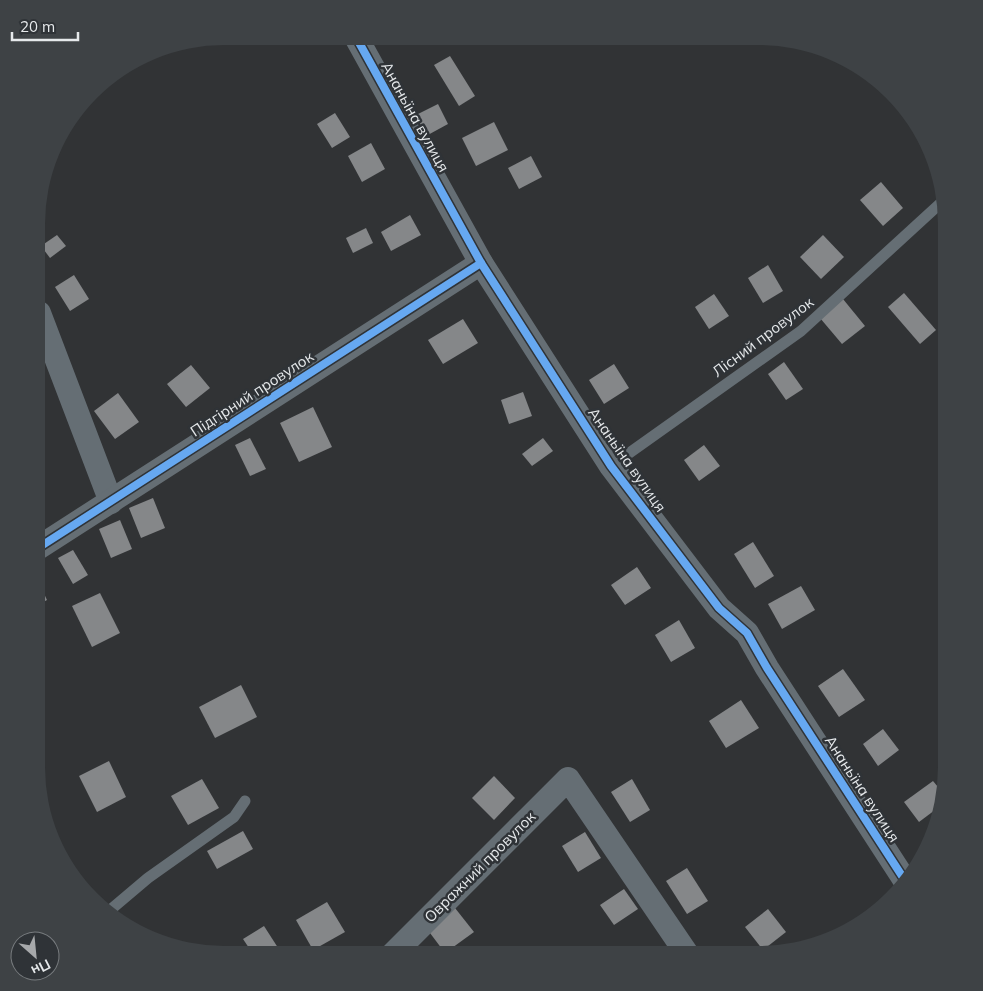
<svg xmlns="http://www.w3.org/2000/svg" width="983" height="991" font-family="Mulish,sans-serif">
	<rect width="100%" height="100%" fill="#313335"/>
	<g fill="#858789">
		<polygon points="450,56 475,96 459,106 434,65"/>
		<polygon points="438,104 448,124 426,136 416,115"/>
		<polygon points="335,113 350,137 332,148 317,124"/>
		<polygon points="494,122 508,150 476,166 462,138"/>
		<polygon points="371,143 385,169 362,182 348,156"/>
		<polygon points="531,156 542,177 519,189 508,168"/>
		<polygon points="881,182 903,208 883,226 860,200"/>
		<polygon points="410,215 421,235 391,251 381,232"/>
		<polygon points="366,228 373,243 353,253 346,238"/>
		<polygon points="57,235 66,246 50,258 41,246"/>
		<polygon points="823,235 844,257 821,279 800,257"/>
		<polygon points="768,265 783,291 763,303 748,278"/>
		<polygon points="74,275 89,299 70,311 55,287"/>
		<polygon points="904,293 936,330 920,344 888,307"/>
		<polygon points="714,294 729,316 709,329 695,307"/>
		<polygon points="843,299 865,326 842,344 820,318"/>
		<polygon points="463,319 478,343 443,364 428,340"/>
		<polygon points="784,362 803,389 786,400 768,374"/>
		<polygon points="614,364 629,388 604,404 589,380"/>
		<polygon points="191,365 210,388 186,407 167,384"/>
		<polygon points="523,392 532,416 509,424 501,400"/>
		<polygon points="118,393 139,422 115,439 94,411"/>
		<polygon points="313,407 332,447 299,462 280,423"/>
		<polygon points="250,438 266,469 250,476 235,445"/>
		<polygon points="543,438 553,451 532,466 522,454"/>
		<polygon points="704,445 720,466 699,481 684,460"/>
		<polygon points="153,498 165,528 141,538 129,508"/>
		<polygon points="120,520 132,549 111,558 99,529"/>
		<polygon points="753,542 774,576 755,588 734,554"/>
		<polygon points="73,550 88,575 73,584 58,558"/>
		<polygon points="637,567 651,588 625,605 611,585"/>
		<polygon points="38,581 47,600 38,605"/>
		<polygon points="801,586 815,610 782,629 768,604"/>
		<polygon points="100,593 120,633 92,647 72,606"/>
		<polygon points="679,620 695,648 671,662 655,635"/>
		<polygon points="843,669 865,700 839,717 818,686"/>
		<polygon points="241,685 257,717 215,738 199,707"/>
		<polygon points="741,700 759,728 726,748 709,721"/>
		<polygon points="883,729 899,750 878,766 863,744"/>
		<polygon points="109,761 126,797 97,812 79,776"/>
		<polygon points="494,776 515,798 494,820 472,798"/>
		<polygon points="202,779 219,808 188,825 171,796"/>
		<polygon points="632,779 650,810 630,822 611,792"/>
		<polygon points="933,781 943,793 939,807 919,822 904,802"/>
		<polygon points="243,831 253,849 217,869 207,851"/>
		<polygon points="585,832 601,858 578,872 562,846"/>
		<polygon points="687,868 708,901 687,914 666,881"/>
		<polygon points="624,889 638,909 614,925 600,905"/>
		<polygon points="327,902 345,932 313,950 296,920"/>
		<polygon points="455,908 474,932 445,953 427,929"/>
		<polygon points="768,909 786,932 763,950 745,927"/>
		<polygon points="264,926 282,954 253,954 243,939"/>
	</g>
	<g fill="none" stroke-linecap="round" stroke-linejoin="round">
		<g stroke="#656e74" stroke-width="11">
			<polyline points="611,466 801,331 944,200"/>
			<polyline points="109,911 148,878 234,817 245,801"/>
		</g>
		<g stroke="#656e74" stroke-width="24">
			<polyline points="356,37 481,263 611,466 719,608 747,633 767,668 904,879"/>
			<polyline points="39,313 111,502"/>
			<polyline points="38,548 481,263"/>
			<polyline points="393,954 568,779 687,954"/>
		</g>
		<defs>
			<g id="cycleway">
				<polyline points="356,37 481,263 611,466 719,608 747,633 767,668 904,879"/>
				<polyline points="38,548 481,263"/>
			</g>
		</defs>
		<use href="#cycleway" stroke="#2f3337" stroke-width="11"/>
		<use href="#cycleway" stroke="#66a8f1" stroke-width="8"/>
	</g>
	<g text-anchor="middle" stroke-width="5" stroke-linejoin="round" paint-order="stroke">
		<g font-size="15" fill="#e6e9eb" stroke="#2f3337">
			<text transform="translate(415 117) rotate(61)" y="5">Ананьїна вулиця</text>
			<text transform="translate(763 337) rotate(-37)" y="5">Лісний провулок</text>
			<text transform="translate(252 394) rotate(-33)" y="5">Підгірний провулок</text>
			<text transform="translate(627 460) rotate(55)" y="5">Ананьїна вулиця</text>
			<text transform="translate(862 789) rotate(57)" y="5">Ананьїна вулиця</text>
			<text transform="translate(480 867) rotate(-45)" y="5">Овражний провулок</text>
		</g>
	</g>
	<path d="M0 0H983V991H0ZM224 45H759A179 179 0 0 1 938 224V767A179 179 0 0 1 759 946H224A179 179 0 0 1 45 767V224A179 179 0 0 1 224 45Z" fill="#3e4245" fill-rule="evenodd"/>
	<g transform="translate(35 956) rotate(153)"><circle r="24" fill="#2f3337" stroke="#787c7f"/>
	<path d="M0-4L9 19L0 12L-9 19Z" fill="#a7a9ab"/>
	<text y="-8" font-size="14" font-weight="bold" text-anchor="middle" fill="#e6e9eb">Пн</text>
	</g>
	<path d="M12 32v8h66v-8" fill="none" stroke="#e6e9eb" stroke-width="2.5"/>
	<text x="20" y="32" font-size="15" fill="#e6e9eb" stroke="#2f3337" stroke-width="4" paint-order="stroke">20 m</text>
</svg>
